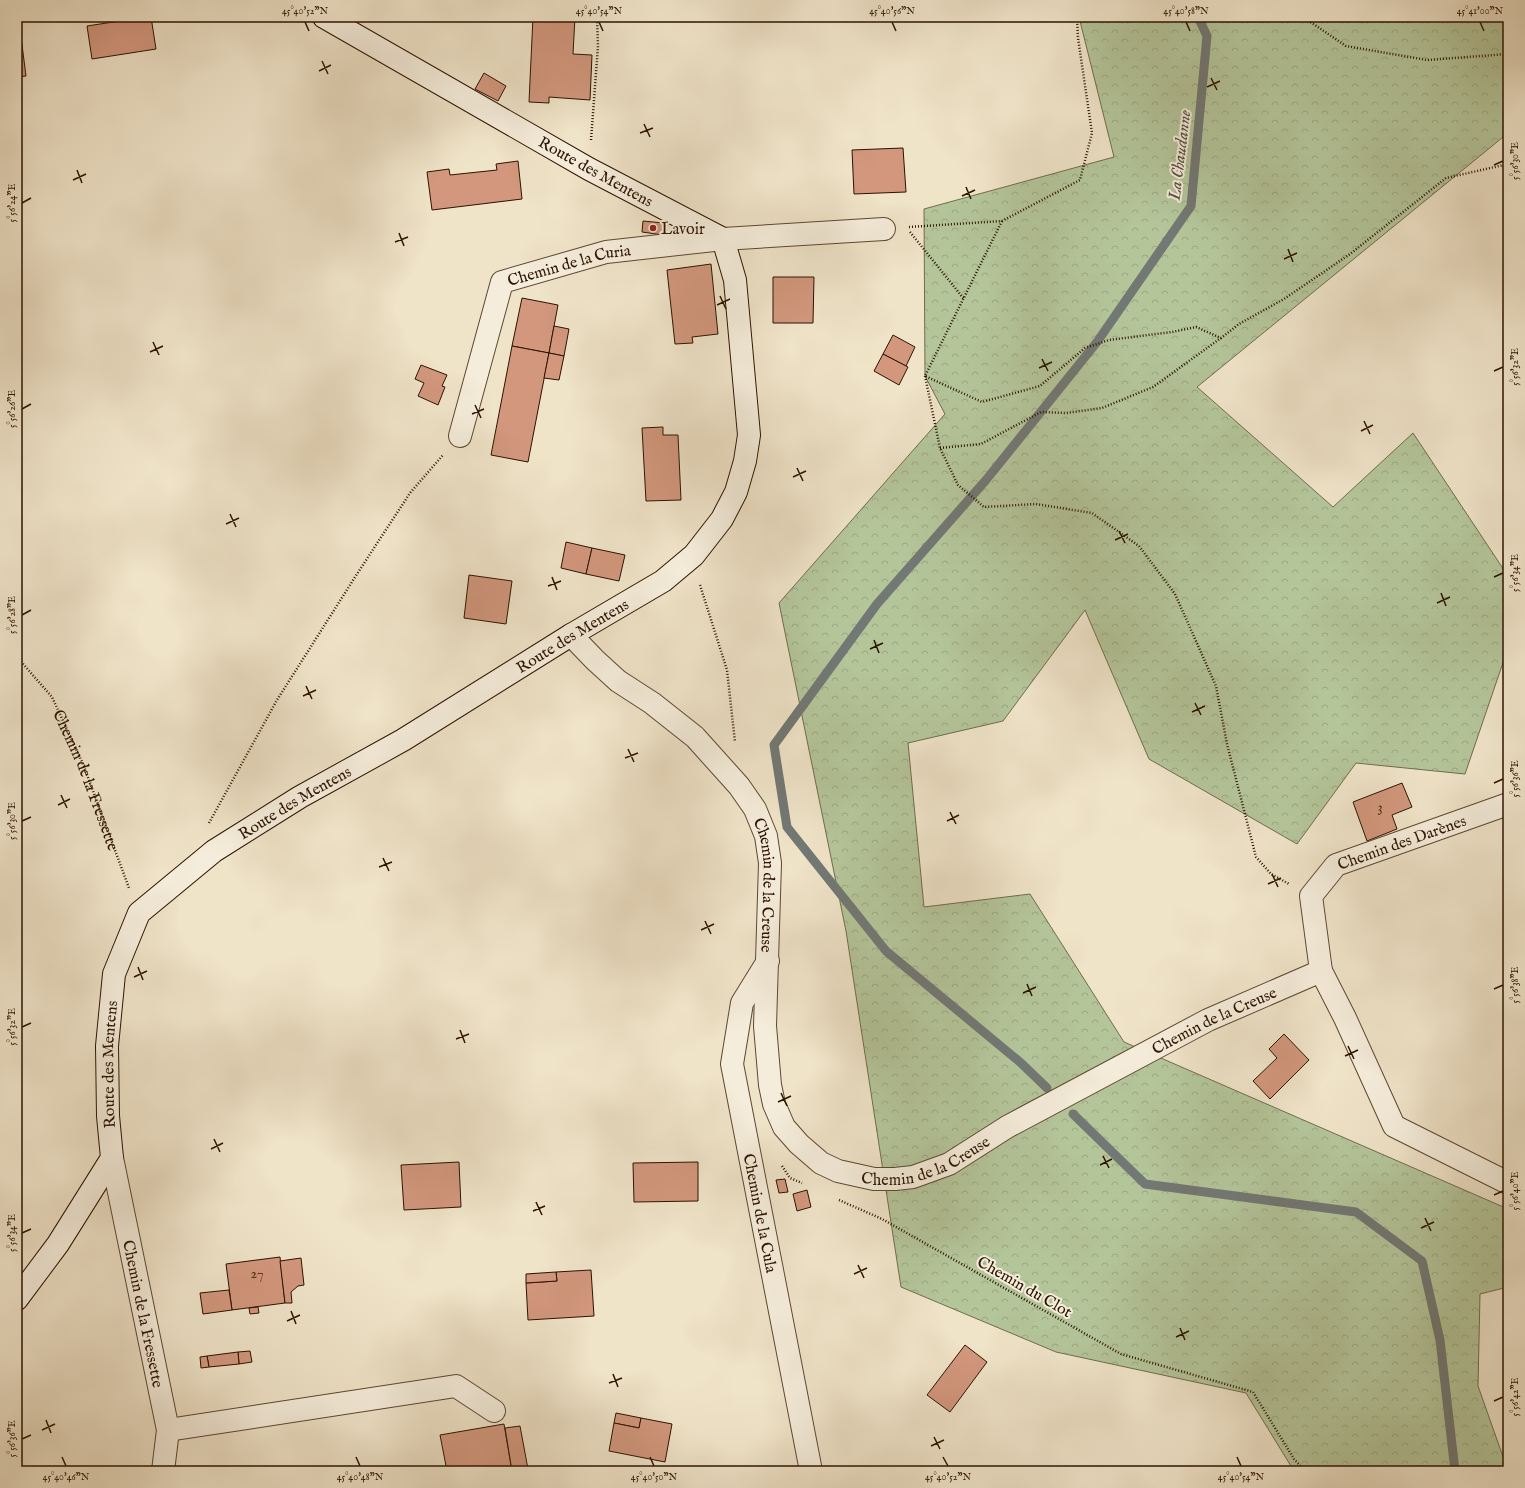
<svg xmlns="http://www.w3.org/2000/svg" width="1525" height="1488" font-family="'IM FELL English',serif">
	<defs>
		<pattern id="forest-crowns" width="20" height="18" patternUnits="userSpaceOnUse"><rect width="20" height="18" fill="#b4c59a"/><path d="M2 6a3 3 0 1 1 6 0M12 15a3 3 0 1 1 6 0" fill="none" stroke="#9ba883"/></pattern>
	</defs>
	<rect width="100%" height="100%" fill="#efe3c8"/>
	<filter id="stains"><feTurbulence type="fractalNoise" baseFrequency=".005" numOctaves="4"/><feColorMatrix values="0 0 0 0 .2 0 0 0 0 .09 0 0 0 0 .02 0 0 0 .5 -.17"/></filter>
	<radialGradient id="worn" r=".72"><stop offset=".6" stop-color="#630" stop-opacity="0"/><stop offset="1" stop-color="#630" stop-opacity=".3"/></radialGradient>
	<polygon fill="url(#forest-crowns)" stroke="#706c4d" points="1079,17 1508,17 1508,133 1197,387 1333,507 1413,433 1508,576 1508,648 1465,774 1356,763 1297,844 1149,759 1085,610 1003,721 908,743 924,907 1030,894 1124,1042 1508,1209 1508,1287 1480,1294 1478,1386 1508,1471 1294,1471 1246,1393 1056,1352 901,1287 846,931 779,603 945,414 925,376 924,209 1114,157"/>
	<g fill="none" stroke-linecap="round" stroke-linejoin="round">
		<g stroke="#727874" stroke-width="9">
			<polyline points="1047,1088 1021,1063 886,951 787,827 774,745 877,604 986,480 1097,342 1191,206 1207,36 1198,17"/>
			<polyline points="1073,1114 1145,1184 1356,1212 1422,1261 1440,1340 1455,1471"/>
		</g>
	</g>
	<g fill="#d2977d" stroke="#2c1300">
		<polygon points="146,17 151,17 156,49 92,59 87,26"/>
		<polygon points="533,17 575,17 573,54 592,55 590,100 549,97 549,103 529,102"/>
		<polygon points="21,37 26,76 17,77 17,38"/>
		<polygon points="484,73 506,86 498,101 475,89"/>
		<polygon points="903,148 906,192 854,194 852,150"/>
		<polygon points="518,161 522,199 432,210 427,172 449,169 450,175 497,170 496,164"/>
		<polygon points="643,221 664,223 663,235 642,232"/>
		<polygon points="711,264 718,334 692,337 693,343 675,344 667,270"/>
		<polygon points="773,277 814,277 813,323 773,323"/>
		<polygon points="522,298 558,305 549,353 512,346"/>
		<polygon points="554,326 569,329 564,356 549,353"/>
		<polygon points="893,335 915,347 906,366 883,354"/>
		<polygon points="512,346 549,353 528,462 491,455"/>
		<polygon points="549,353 564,356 559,380 544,378"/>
		<polygon points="883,354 908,367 899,385 874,371"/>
		<polygon points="421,365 447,375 442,386 445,387 438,405 418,396 424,383 415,379"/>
		<polygon points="663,427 663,435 678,435 681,500 646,501 642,428"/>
		<polygon points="566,542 592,548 586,574 561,568"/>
		<polygon points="592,548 625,555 619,581 586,574"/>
		<polygon points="469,575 512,581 506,624 464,618"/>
		<polygon points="1402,783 1412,807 1392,815 1397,829 1367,841 1353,802"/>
		<polygon points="1284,1034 1309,1060 1270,1099 1253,1081 1277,1058 1269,1049"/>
		<polygon points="459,1162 461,1207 404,1210 401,1165"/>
		<polygon points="698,1162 698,1201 634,1202 633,1163"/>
		<polygon points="785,1179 788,1192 779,1193 776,1180"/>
		<polygon points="807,1190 811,1207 797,1211 793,1194"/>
		<polygon points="280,1257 285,1303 232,1310 226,1264"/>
		<polygon points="301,1258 304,1285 298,1286 291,1292 292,1303 285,1303 280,1261"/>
		<polygon points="591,1270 594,1316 528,1320 526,1283 557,1281 556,1272"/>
		<polygon points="556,1272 557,1281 526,1283 526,1274"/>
		<polygon points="229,1290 232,1310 203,1314 200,1293"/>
		<polygon points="258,1307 259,1313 250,1314 249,1308"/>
		<polygon points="965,1345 987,1362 950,1412 927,1395"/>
		<polygon points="250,1351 252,1362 239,1364 238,1352"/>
		<polygon points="238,1352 239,1364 209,1367 207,1356"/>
		<polygon points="207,1356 209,1367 201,1368 200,1357"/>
		<polygon points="616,1413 641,1418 639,1428 614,1423"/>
		<polygon points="641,1418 672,1424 665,1462 609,1451 614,1423 639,1428"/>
		<polygon points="504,1424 512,1471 447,1471 440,1435"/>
		<polygon points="520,1426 528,1469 512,1471 505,1428"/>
	</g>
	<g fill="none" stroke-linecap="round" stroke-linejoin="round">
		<defs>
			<g id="street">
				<path id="s2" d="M460,436l42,-154 104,-30 117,-13 161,-10"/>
				<path id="s3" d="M571,635l24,25 23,21 34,22 43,34 44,49 16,23 11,27 4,27 -5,163 5,59 4,19 10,23 15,17 22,19 17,8 36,8h21l18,-2 36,-13 58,-37 201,-107 113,-49 24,47 49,108 114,57"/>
				<path id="s4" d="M768,961l-26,42 -10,61 79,407"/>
				<path id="s5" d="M1321,971l-10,-75 25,-31 172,-61"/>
				<path id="s6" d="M112,1158l56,272 -5,41"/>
				<polyline points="168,1430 456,1386 494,1411"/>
			</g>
			<g id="secondary">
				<path id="s7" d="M17,1299l41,-55 54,-86 -4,-42 -1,-70 7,-72 25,-61 75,-62 86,-54 103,-57 168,-105 92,-54 31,-26 28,-36 14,-27 9,-31 4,-26 -14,-155 -12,-41 -134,-70 -265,-152"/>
			</g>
		</defs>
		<use href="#street" stroke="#5d4732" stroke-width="24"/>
		<use href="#secondary" stroke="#2c1300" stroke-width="24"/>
		<g stroke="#2c1300" stroke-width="2.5" stroke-dasharray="1 2" stroke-linecap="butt">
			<polyline points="1303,17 1346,46 1427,60 1508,54"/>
			<polyline points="591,140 598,46 597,17"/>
			<polyline points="1002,221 925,376 982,402 1040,386 1085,348 1109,340 1172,332 1196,327 1221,338 1239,324 1284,299 1350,254 1446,178 1508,164"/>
			<polyline points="909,227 1002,221 1080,180 1092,133 1078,38 1077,17"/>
			<polyline points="910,232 964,299"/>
			<polyline points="925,376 940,448 958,485 984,507 1036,504 1092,513 1139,546 1175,594 1216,686 1227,744 1256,857 1271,874 1289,884"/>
			<polyline points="940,448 981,444 1041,412 1066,413 1102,408 1153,387 1221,338"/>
			<polyline points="700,585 727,670 735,742"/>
			<path id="s1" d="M17,657l35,40 31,67 46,124"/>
			<polyline points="209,823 277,700 357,574 410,493 443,455"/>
			<polyline points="782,1166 790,1178 802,1183"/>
			<polyline points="839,1200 882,1219 1121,1354 1253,1392 1294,1459 1305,1471"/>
		</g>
		<use href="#street" stroke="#f5eddb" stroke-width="22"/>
		<use href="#secondary" stroke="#f5eddb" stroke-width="22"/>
	</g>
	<path fill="none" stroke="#2c1300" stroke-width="1.5" d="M305,22l4,9M599,22l4,9M892,22l4,9M1186,22l4,9M1480,22l4,9M322,61l6,13M319,71l12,-6M1211,78l6,12M1207,87l13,-6M644,124l6,13M640,133l13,-5M1494,165l9,-4M77,170l5,13M73,180l13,-6M966,187l5,12M962,196l13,-6M22,203l9,-5M399,233l5,13M395,242l13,-5M1288,249l5,13M1284,259l13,-6M720,296l6,13M717,305l13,-6M153,342l6,13M150,352l13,-6M1042,359l6,12M1039,368l13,-6M1494,371l9,-4M475,405l6,13M22,409l9,-5M472,414l12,-5M1364,421l6,13M1361,431l12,-6M797,468l6,13M793,477l13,-6M230,514l6,13M226,524l13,-6M1119,531l6,12M1115,540l13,-6M552,577l5,13M1494,577l9,-4M548,586l13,-5M1441,593l5,13M1437,603l13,-6M22,615l9,-5M874,640l5,13M870,649l13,-6M306,686l6,13M303,696l13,-6M1195,703l6,12M1192,712l13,-6M628,749l6,13M625,758l13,-5M1494,783l9,-4M61,795l6,13M58,805l12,-6M950,812l6,12M22,821l9,-4M947,821l12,-6M383,858l6,13M379,867l13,-5M1272,874l6,13M1268,884l13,-6M705,921l6,13M701,930l13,-6M138,967l5,13M134,977l13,-6M1027,984l5,12M1494,989l9,-4M1023,993l13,-6M22,1027l9,-4M460,1030l5,13M456,1039l13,-5M1348,1046l6,13M1345,1056l13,-6M781,1093l6,13M778,1102l13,-6M214,1139l6,13M211,1149l12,-6M1103,1156l6,12M1100,1165l12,-6M1494,1195l9,-4M536,1202l6,13M533,1211l12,-5M1425,1218l6,13M1421,1228l13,-6M22,1233l9,-4M858,1265l6,13M854,1274l13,-6M291,1311l5,13M287,1321l13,-6M1180,1328l5,12M1176,1337l13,-6M613,1374l5,13M609,1383l13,-5M1494,1401l9,-4M46,1420l5,13M42,1430l13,-6M934,1437l6,12M22,1439l9,-4M931,1446l13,-6M62,1457l4,9M356,1457l4,9M650,1457l4,9M943,1457l5,9M1237,1457l4,9"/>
	<circle fill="#8f2418" stroke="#f5eddb" stroke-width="1.5" cx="653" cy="228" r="4"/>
	<g text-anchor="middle" stroke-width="4" stroke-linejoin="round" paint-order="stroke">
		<g font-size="14" fill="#56341f">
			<text x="1380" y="812">3</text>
			<text x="257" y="1278">27</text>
		</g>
		<g font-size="16" fill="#2c1300" stroke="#f5eddb">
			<text transform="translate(596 171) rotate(29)" y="6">Route des Mentens</text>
			<text dy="6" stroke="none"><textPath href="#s2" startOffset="229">Chemin de la Curia</textPath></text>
			<text dy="6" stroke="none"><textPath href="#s7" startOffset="936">Route des Mentens</textPath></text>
			<text dy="6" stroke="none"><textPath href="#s1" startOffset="143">Chemin de la Fressette</textPath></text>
			<text dy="6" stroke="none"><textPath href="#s7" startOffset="612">Route des Mentens</textPath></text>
			<text dy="6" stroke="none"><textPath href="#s5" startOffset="185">Chemin des Darènes</textPath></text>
			<text dy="6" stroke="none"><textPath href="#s3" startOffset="333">Chemin de la Creuse</textPath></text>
			<text dy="6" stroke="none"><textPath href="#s3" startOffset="1065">Chemin de la Creuse</textPath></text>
			<text dy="6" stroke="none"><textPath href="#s7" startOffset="264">Route des Mentens</textPath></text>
			<text dy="6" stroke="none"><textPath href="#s3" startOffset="741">Chemin de la Creuse</textPath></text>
			<text dy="6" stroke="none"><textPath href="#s4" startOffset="263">Chemin de la Cula</textPath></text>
			<text transform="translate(1025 1286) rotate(30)" y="6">Chemin du Clot</text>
			<text dy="6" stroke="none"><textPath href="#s6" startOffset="159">Chemin de la Fressette</textPath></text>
		</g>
		<g font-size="16" fill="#2c1300" stroke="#f5eddb" text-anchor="start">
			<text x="661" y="234">Lavoir</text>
		</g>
		<g font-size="17" font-style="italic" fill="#554e44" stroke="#f5eddb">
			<text transform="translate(1179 155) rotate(-83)" y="6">La Chaudanne</text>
		</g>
	</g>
	<rect width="1525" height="1488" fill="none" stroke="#efe3c8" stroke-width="44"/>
	<rect x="22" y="22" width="1481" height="1444" fill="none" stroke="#2c1300" stroke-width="1.5"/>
	<g font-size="10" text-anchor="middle" fill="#2c1300">
		<text x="305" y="14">45°40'52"N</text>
		<text x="599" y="14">45°40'54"N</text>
		<text x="892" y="14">45°40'56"N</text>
		<text x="1186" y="14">45°40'58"N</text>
		<text x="1480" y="14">45°41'00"N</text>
		<text transform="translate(1514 161) rotate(-90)" y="4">5°56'30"E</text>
		<text transform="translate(11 203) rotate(-90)" y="4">5°56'24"E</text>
		<text transform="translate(1514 367) rotate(-90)" y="4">5°56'32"E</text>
		<text transform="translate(11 409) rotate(-90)" y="4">5°56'26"E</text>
		<text transform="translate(1514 573) rotate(-90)" y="4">5°56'34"E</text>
		<text transform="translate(11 615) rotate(-90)" y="4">5°56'28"E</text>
		<text transform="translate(1514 779) rotate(-90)" y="4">5°56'36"E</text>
		<text transform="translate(11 821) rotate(-90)" y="4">5°56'30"E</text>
		<text transform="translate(1514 985) rotate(-90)" y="4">5°56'38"E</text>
		<text transform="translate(11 1027) rotate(-90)" y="4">5°56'32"E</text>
		<text transform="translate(1514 1191) rotate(-90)" y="4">5°56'40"E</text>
		<text transform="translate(11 1233) rotate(-90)" y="4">5°56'34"E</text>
		<text transform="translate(1514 1397) rotate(-90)" y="4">5°56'42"E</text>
		<text transform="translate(11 1439) rotate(-90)" y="4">5°56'36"E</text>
		<text x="66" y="1480">45°40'46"N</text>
		<text x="360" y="1480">45°40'48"N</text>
		<text x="654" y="1480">45°40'50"N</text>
		<text x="948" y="1480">45°40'52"N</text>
		<text x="1241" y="1480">45°40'54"N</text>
	</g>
	<rect width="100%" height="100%" filter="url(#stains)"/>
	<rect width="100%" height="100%" fill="url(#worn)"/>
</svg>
